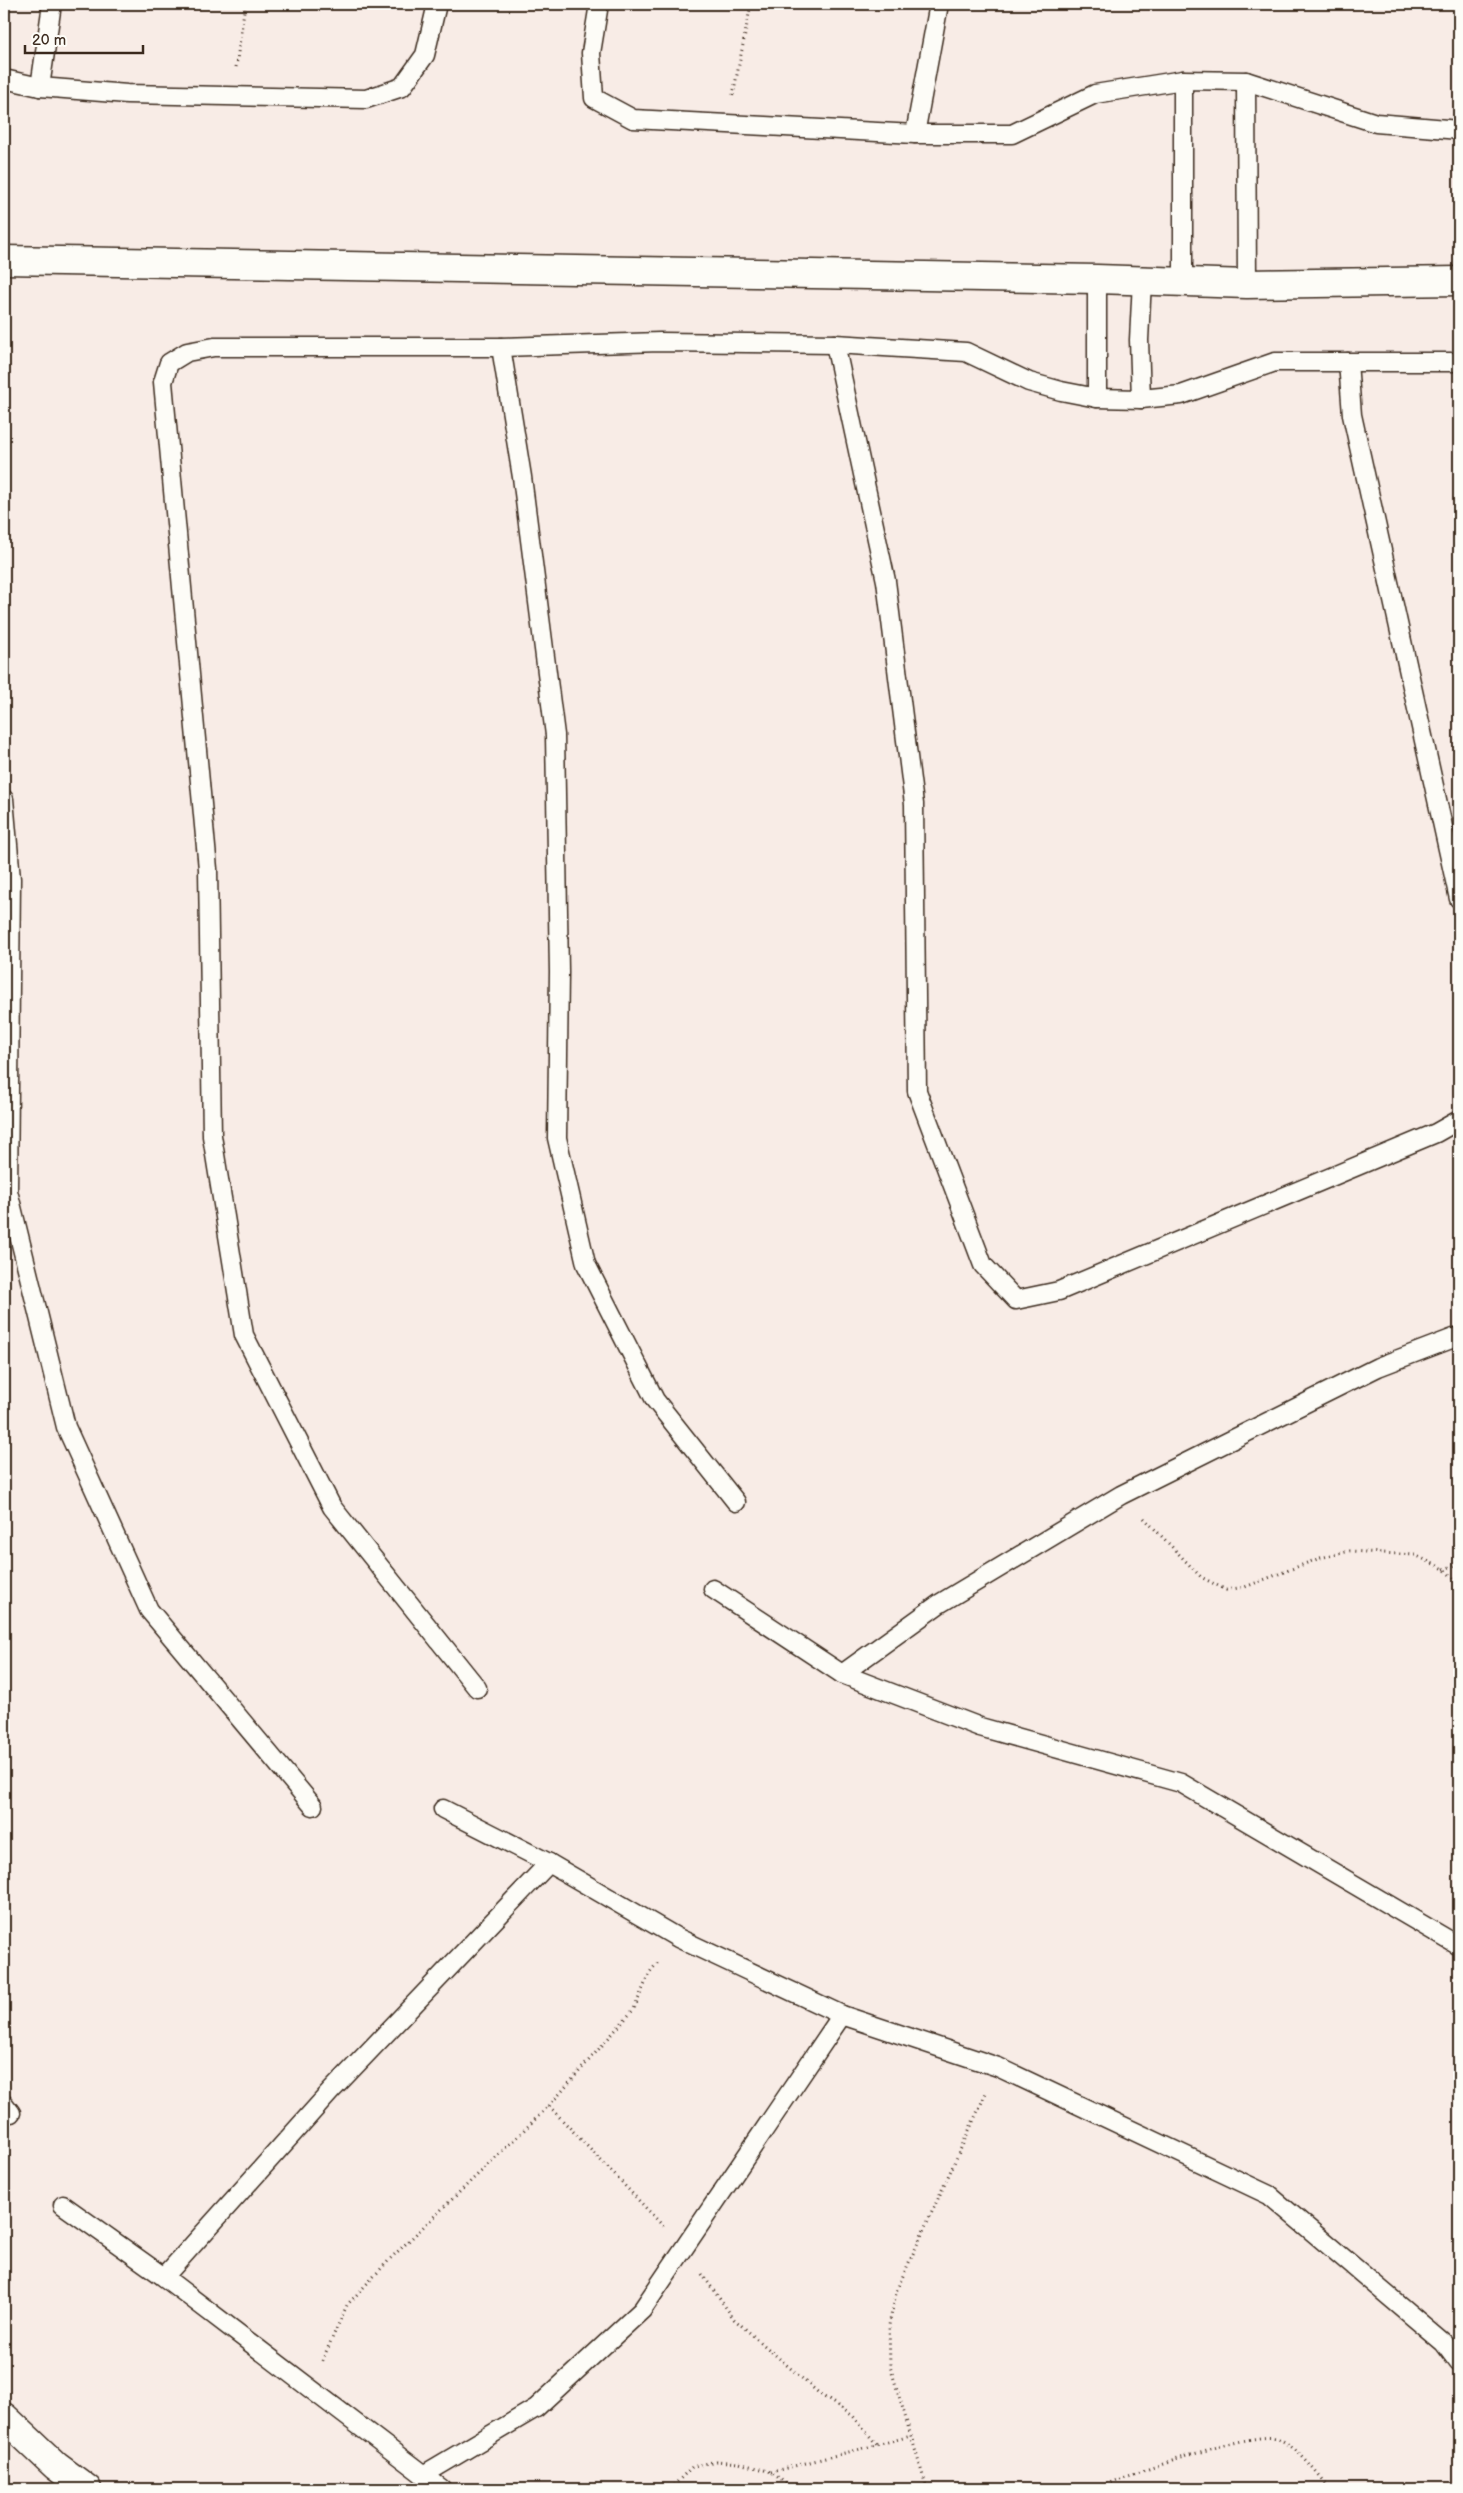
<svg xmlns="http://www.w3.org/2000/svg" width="1463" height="2493" font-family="'Balsamiq Sans',sans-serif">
	<rect width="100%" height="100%" fill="#f8ece6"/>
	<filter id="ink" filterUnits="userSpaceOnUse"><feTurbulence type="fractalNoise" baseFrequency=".02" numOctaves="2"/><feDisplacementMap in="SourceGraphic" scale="10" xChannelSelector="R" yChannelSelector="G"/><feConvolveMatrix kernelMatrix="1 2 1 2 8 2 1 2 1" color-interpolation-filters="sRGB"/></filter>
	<g filter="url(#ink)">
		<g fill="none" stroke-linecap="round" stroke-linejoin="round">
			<defs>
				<g id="service">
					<polyline points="599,4 591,53 594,98 633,119 915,134 1012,134 1095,94 1183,80 1246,81 1376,123 1459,130"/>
					<polyline points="4,79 40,87 127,94 366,99 402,87 425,55 437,4"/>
					<polyline points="1246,81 1247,284"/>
					<polyline points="40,87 52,4"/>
					<polyline points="915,134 939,4"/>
					<polyline points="1097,279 1097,398"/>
					<polyline points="1183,282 1183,80"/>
					<polyline points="835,344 886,581 914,804 917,1091 983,1265 1016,1300 1059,1291 1436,1133 1459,1120"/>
					<polyline points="501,347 522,477 555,735 559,972 557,1138 586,1264 655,1400 736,1502"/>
					<polyline points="1348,362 1352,415 1459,899"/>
					<polyline points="1141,399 1139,340 1142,281"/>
					<polyline points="4,799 11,879 8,1191 66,1427 149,1610 313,1806"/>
					<polyline points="713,1589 842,1674 980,1727 1181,1783 1459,1946"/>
					<polyline points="842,1674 939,1604 1121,1495 1378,1367 1459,1336"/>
					<polyline points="477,1688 332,1507 244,1335 212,1136 208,869 163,382 169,363 187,352 214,347 501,347 660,342 835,344 966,352 1029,382 1061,391 1097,398 1141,399 1181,395 1275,362 1459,362"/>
					<polyline points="443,1809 549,1863 678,1938 842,2015 998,2067 1269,2195 1444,2343 1459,2363"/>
					<polyline points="4,2104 11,2113"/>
					<polyline points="63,2205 164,2277 442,2489"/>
					<polyline points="164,2277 331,2091 549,1863"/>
					<polyline points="423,2475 536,2408 642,2310 842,2015"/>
				</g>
				<g id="minor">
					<polyline points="4,260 1097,279 1247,284 1459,281"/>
					<polyline points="4,2417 56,2466 87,2489"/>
				</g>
			</defs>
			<use href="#service" stroke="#3b2a1e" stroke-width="21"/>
			<use href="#minor" stroke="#3b2a1e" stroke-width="31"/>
			<g stroke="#3b2a1e" stroke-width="3" stroke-dasharray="1 4" stroke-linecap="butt">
				<polyline points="236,67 245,4"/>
				<polyline points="733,95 751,4"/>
				<polyline points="1144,1518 1201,1577 1226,1590 1245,1587 1320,1558 1350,1551 1415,1555 1444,1569 1459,1584"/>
				<polyline points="1444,1569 1459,1564"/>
				<polyline points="549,2106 664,2227"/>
				<polyline points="702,2274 734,2319 821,2395 853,2416 877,2445"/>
				<polyline points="322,2361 347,2305 391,2258 549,2106 634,2009 650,1972 659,1961"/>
				<polyline points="771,2472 911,2436"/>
				<polyline points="670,2489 692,2467 716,2461 739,2463 771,2472 793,2489"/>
				<polyline points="927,2489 890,2366 889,2325 897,2289 986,2093"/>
				<path d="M1097,2489l17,-8c30,-10 141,-52 165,-42 21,10 36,33 51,50"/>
			</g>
			<use href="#service" stroke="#fdfcf7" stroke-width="18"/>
			<use href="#minor" stroke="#fdfcf7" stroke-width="28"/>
		</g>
	</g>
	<rect width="1463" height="2493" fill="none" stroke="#fdfcf7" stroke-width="20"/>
	<rect x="10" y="10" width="1443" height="2473" fill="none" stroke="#3b2a1e" stroke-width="2" filter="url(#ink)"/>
	<path d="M25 45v8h118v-8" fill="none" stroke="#3b2a1e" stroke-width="2.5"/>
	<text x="32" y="45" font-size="15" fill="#3b2a1e" stroke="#fdfcf7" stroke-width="4" paint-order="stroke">20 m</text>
</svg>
